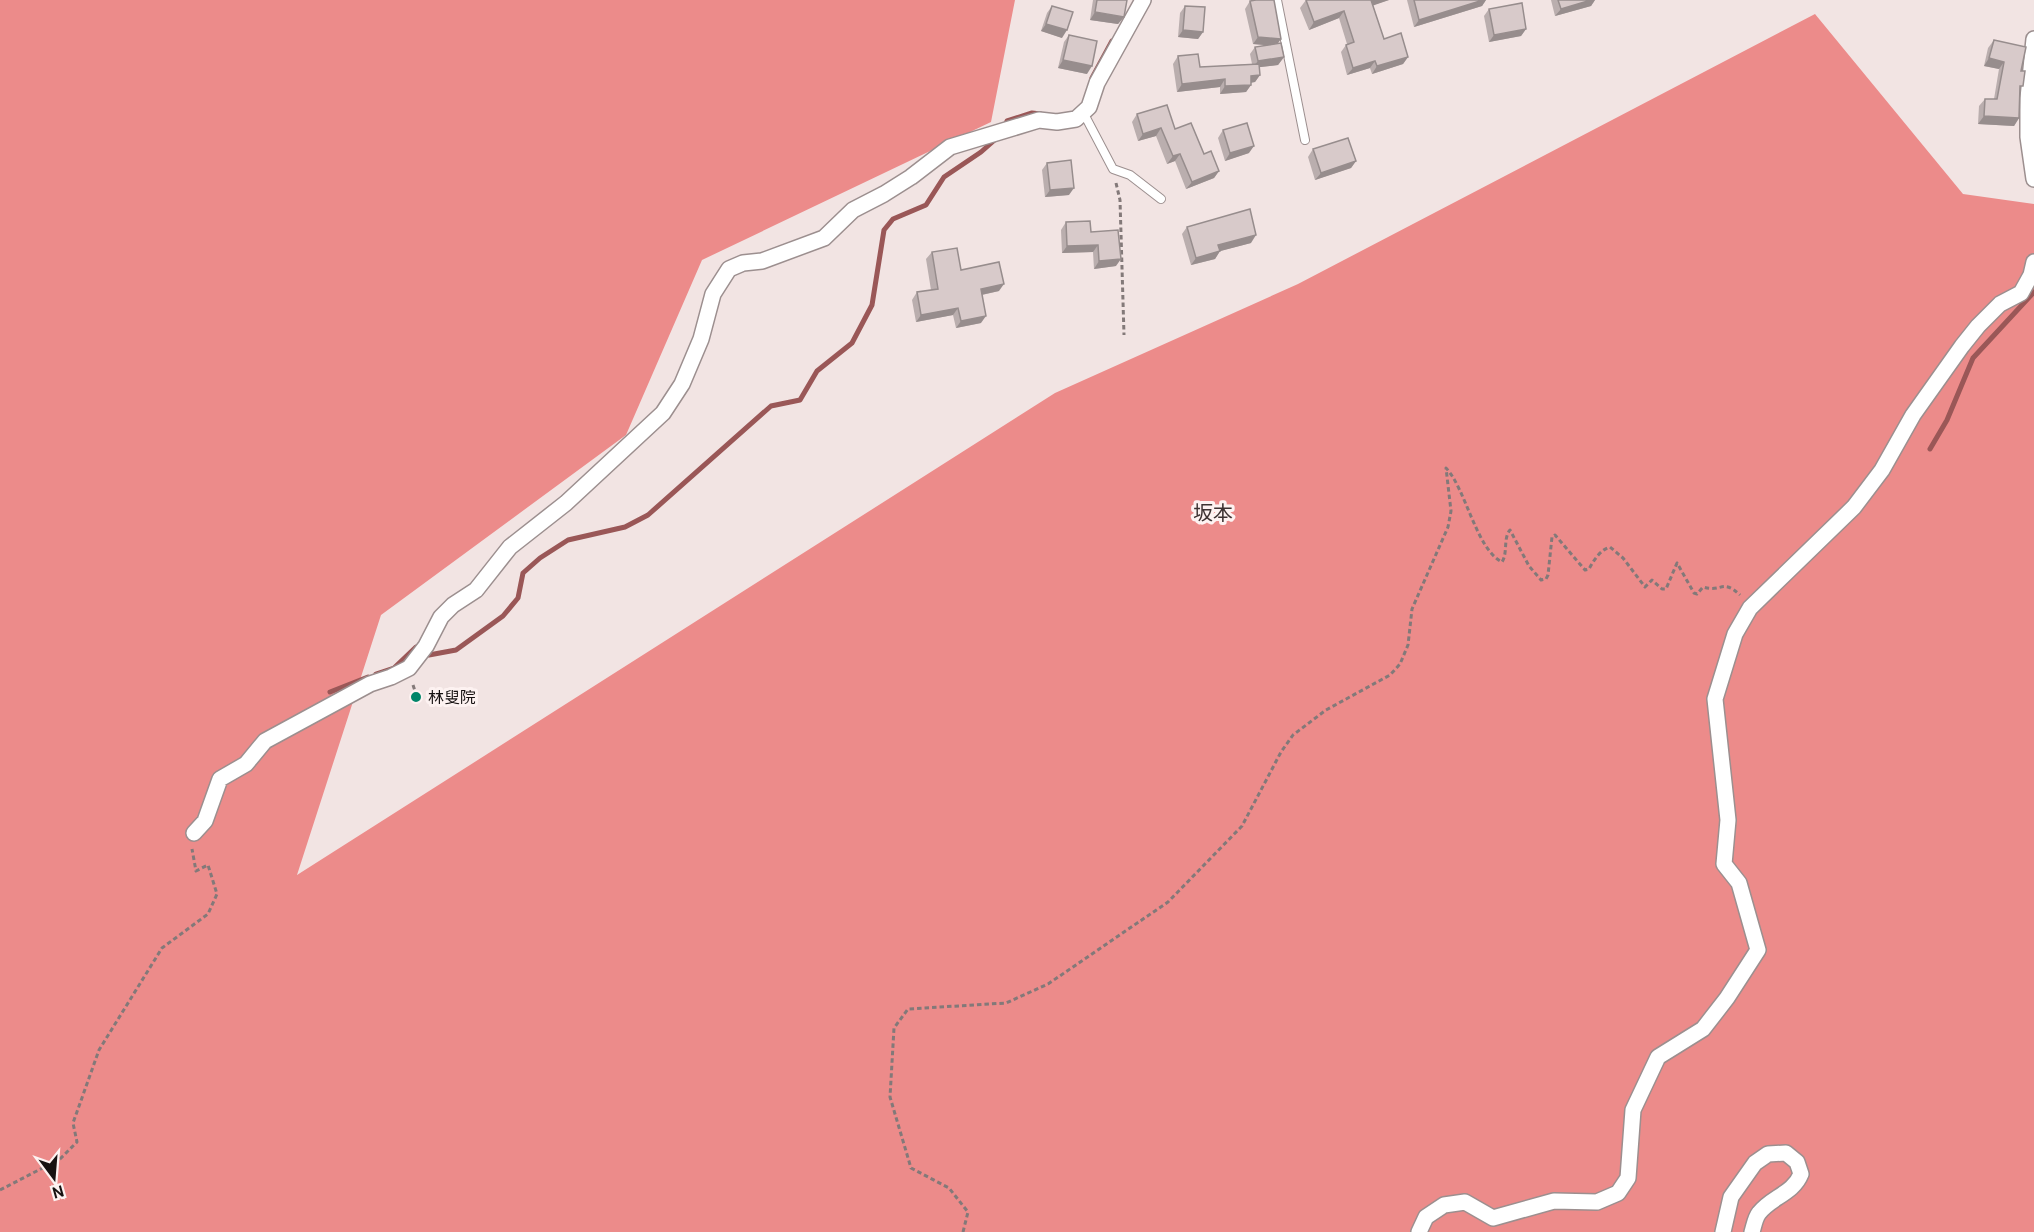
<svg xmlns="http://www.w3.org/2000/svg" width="2034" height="1232" font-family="Cabin,'Noto Sans JP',sans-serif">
	<rect width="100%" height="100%" fill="#f2e4e3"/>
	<polygon fill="#ec8b8a" points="0,0 1015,0 991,122 702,260 626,435 381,615 297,875 1055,393 1298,284 1815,14 1963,194 2034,204 2034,1232 0,1232"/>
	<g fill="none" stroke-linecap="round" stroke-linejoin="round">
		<g stroke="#9a5757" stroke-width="5">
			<polyline points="1092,78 1112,41"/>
			<polyline points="1004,127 1007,121 1032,113 1041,114"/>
			<polyline points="1930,449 1947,420 1973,358 2034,292"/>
			<polyline points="376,674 394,668 416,647 429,655 456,650 503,616 518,598 523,573 540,558 568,540 625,527 648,515 771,406 800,400 817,371 852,343 872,305 884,230 893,219 926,205 944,177 981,152 998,137"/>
			<polyline points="330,692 368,677"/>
		</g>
		<defs>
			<g id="lane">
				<polyline points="1277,0 1305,140"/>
				<polyline points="1083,112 1113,169 1130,175 1161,199"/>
			</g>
			<g id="street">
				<polyline points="2034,39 2028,98 2028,137 2034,179"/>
				<polyline points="194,833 205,821 220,779 246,764 265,741 370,684 391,677 409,668 426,646 441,617 453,605 476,590 510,547 566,503 663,413 682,384 701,339 713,294 729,269 743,263 762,261 824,238 853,210 884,194 911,177 950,147 1039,120 1057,122 1076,119 1089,107 1097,83 1143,0"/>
				<polyline points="1419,1232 1426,1217 1444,1205 1465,1202 1493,1218 1554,1201 1597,1202 1618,1193 1628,1178 1633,1110 1658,1057 1703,1029 1727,998 1758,950 1739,883 1724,864 1728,820 1715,699 1735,634 1750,608 1854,507 1882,470 1913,415 1962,346 1978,326 2000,304 2021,293 2031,275 2034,262"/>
				<path d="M1723,1232l8,-35 24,-34 13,-9 18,-1 11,9 4,12c-8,20 -30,23 -42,39 -4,5 -5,13 -7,19"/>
			</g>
		</defs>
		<use href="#lane" stroke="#9c8f8f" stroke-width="10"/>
		<use href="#street" stroke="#9c8f8f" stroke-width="18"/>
		<g stroke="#837979" stroke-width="3" stroke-dasharray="4.5 3" stroke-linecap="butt">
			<polyline points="1116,183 1120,200 1124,335"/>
			<polyline points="413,685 416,694"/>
			<polyline points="0,1190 60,1159 77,1142 73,1123 99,1050 162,948 208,914 217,894 208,865 196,871 192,849"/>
			<path d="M963,1232l5,-20 -19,-24 -38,-20 -21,-71 4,-69 14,-19 98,-6 42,-19 120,-82 74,-76 39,-74 12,-17 33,-25 64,-35 10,-11 8,-19 4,-36 36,-82 3,-16 -5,-43c20,21 30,81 56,94 6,-9 1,-24 8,-32l19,36 12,14 5,-1 2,-4 4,-38 3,-2 30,35 4,-1c5,-9 11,-19 21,-22l13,11 22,29 7,-7 10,9h4l11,-26 17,30 3,1 6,-7c19,6 19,-9 37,8"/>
		</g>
		<use href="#lane" stroke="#fff" stroke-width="8"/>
		<use href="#street" stroke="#fff" stroke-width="15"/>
	</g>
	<g fill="#baaeae">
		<polygon points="1093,0 1127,0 1124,17 1118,24 1090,20"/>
		<polygon points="1306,0 1389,0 1373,5 1384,39 1408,57 1403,64 1372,74 1370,68 1347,75 1341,52 1346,45 1347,44 1339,18 1309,30 1300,8"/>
		<polygon points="1407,0 1486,0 1482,6 1414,27"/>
		<polygon points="1551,0 1595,0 1591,6 1555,16"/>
		<polygon points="1250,1 1277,44 1284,57 1278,65 1260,67 1260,75 1255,82 1251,83 1251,85 1246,92 1220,94 1220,87 1177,92 1173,64 1178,56 1200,67 1252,64 1250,54 1255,47 1266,45 1253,44 1245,9"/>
		<polygon points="1052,6 1062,38 1041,31 1047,13"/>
		<polygon points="1185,6 1203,32 1198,39 1178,37 1180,13"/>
		<polygon points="1489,9 1526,29 1521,36 1489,42 1484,16"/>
		<polygon points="1069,35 1087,74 1058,68 1064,42"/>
		<polygon points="1994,40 2021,71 2019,118 2014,126 1978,124 1979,106 1985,99 1994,99 1999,69 1984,66 1988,48"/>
		<polygon points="1137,114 1175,129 1204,154 1219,171 1214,178 1186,189 1175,161 1167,164 1156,136 1138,141 1132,122"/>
		<polygon points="1223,130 1249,153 1225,161 1218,138"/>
		<polygon points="1313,149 1356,161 1351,168 1315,180 1308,157"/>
		<polygon points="1047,163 1069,195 1045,197 1042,170"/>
		<polygon points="1066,222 1091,232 1116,266 1094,269 1093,252 1062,253 1061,230"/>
		<polygon points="1187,227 1251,243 1220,251 1215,259 1191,265 1182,234"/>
		<polygon points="932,252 961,270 999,291 982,295 981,323 956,328 953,315 916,322 912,300 917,292 931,290 926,259"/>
	</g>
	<g fill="#978d8d">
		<polygon points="1372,0 1389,0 1366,8"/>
		<polygon points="1483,0 1486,0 1482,6 1414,27 1419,20"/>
		<polygon points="1591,0 1595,0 1591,6 1555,16 1561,9"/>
		<polygon points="1344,11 1339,18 1309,30 1314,22"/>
		<polygon points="1095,12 1124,17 1118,24 1090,20"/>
		<polygon points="1046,24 1067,30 1062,38 1041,31"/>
		<polygon points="1526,29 1521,36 1489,42 1494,35"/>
		<polygon points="1183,30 1203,32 1198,39 1178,37"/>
		<polygon points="1258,37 1281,39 1276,46 1253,44"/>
		<polygon points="1284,57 1278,65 1252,68 1258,61"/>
		<polygon points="1408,57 1403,64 1372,74 1377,66"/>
		<polygon points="1989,58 2004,62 1999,69 1984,66"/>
		<polygon points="1063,60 1092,66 1087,74 1058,68"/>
		<polygon points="1375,61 1370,68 1347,75 1353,68"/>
		<polygon points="1260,75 1255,82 1246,83 1251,76"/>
		<polygon points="1225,79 1220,87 1177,92 1182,84"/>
		<polygon points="1251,85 1246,92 1220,94 1225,86"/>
		<polygon points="1984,116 2019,118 2014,126 1978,124"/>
		<polygon points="1161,128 1156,136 1138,141 1143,134"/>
		<polygon points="1254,146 1249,153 1225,161 1230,153"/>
		<polygon points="1180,154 1175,161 1167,164 1173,156"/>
		<polygon points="1356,161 1351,168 1315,180 1321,173"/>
		<polygon points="1219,171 1214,178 1186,189 1192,182"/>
		<polygon points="1074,188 1069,195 1045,197 1050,190"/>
		<polygon points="1256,235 1251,243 1213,253 1218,245"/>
		<polygon points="1098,245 1093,252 1062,253 1067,246"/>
		<polygon points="1220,251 1215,259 1191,265 1196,258"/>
		<polygon points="1121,259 1116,266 1094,269 1099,261"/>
		<polygon points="1004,284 999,291 976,296 981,289"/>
		<polygon points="958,308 953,315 916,322 921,315"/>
		<polygon points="986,316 981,323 956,328 961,321"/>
	</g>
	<g fill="#d8caca" stroke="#978d8d" stroke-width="1.5">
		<polygon points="1097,0 1127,0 1124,17 1095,12"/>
		<polygon points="1256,0 1274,0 1281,39 1258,37 1250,1"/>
		<polygon points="1307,0 1372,0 1371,0 1384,39 1401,33 1408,57 1377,66 1375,61 1353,68 1346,45 1354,42 1344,11 1314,22 1306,0"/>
		<polygon points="1414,0 1483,0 1419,20"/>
		<polygon points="1558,0 1591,0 1561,9"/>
		<polygon points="1522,3 1526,29 1494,35 1489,9"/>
		<polygon points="1052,6 1073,12 1067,30 1046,24"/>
		<polygon points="1185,6 1205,7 1203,32 1183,30"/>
		<polygon points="1069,35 1097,41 1092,66 1063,60"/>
		<polygon points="1994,40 2026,47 2021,71 2025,71 2023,86 2020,86 2019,118 1984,116 1985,99 1997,99 2004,62 1989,58"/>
		<polygon points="1281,43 1284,57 1258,61 1255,47"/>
		<polygon points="1198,54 1200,67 1259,64 1260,75 1251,76 1251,85 1225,86 1225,79 1182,84 1178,56"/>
		<polygon points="1167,105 1175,129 1191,123 1204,154 1211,151 1219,171 1192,182 1180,154 1173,156 1161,128 1143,134 1137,114"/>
		<polygon points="1247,123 1254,146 1230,153 1223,130"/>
		<polygon points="1348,138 1356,161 1321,173 1313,149"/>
		<polygon points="1071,160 1074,188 1050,190 1047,163"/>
		<polygon points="1250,209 1256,235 1218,245 1220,251 1196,258 1187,227"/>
		<polygon points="1090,221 1091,232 1118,230 1121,259 1099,261 1098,245 1067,246 1066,222"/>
		<polygon points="957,248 961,270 999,262 1004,284 981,289 986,316 961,321 958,308 921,315 917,292 938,289 932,252"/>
	</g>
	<circle fill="#008569" stroke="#fdf2f1" stroke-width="2" cx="416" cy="697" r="6"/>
	<g text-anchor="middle" stroke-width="6" stroke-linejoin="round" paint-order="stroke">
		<g font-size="16" fill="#161111" stroke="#fdf2f1" text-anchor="start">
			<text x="428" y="703">林叟院</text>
		</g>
		<g font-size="20" fill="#3d3232" stroke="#fdf2f1">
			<text x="1213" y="520">坂本</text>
		</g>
	</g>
	<g transform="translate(54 1178) rotate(164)" stroke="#fdf2f1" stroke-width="4.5" paint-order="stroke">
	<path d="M0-4.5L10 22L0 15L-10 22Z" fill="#161111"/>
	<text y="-9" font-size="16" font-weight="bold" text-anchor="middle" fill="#161111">N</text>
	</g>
</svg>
